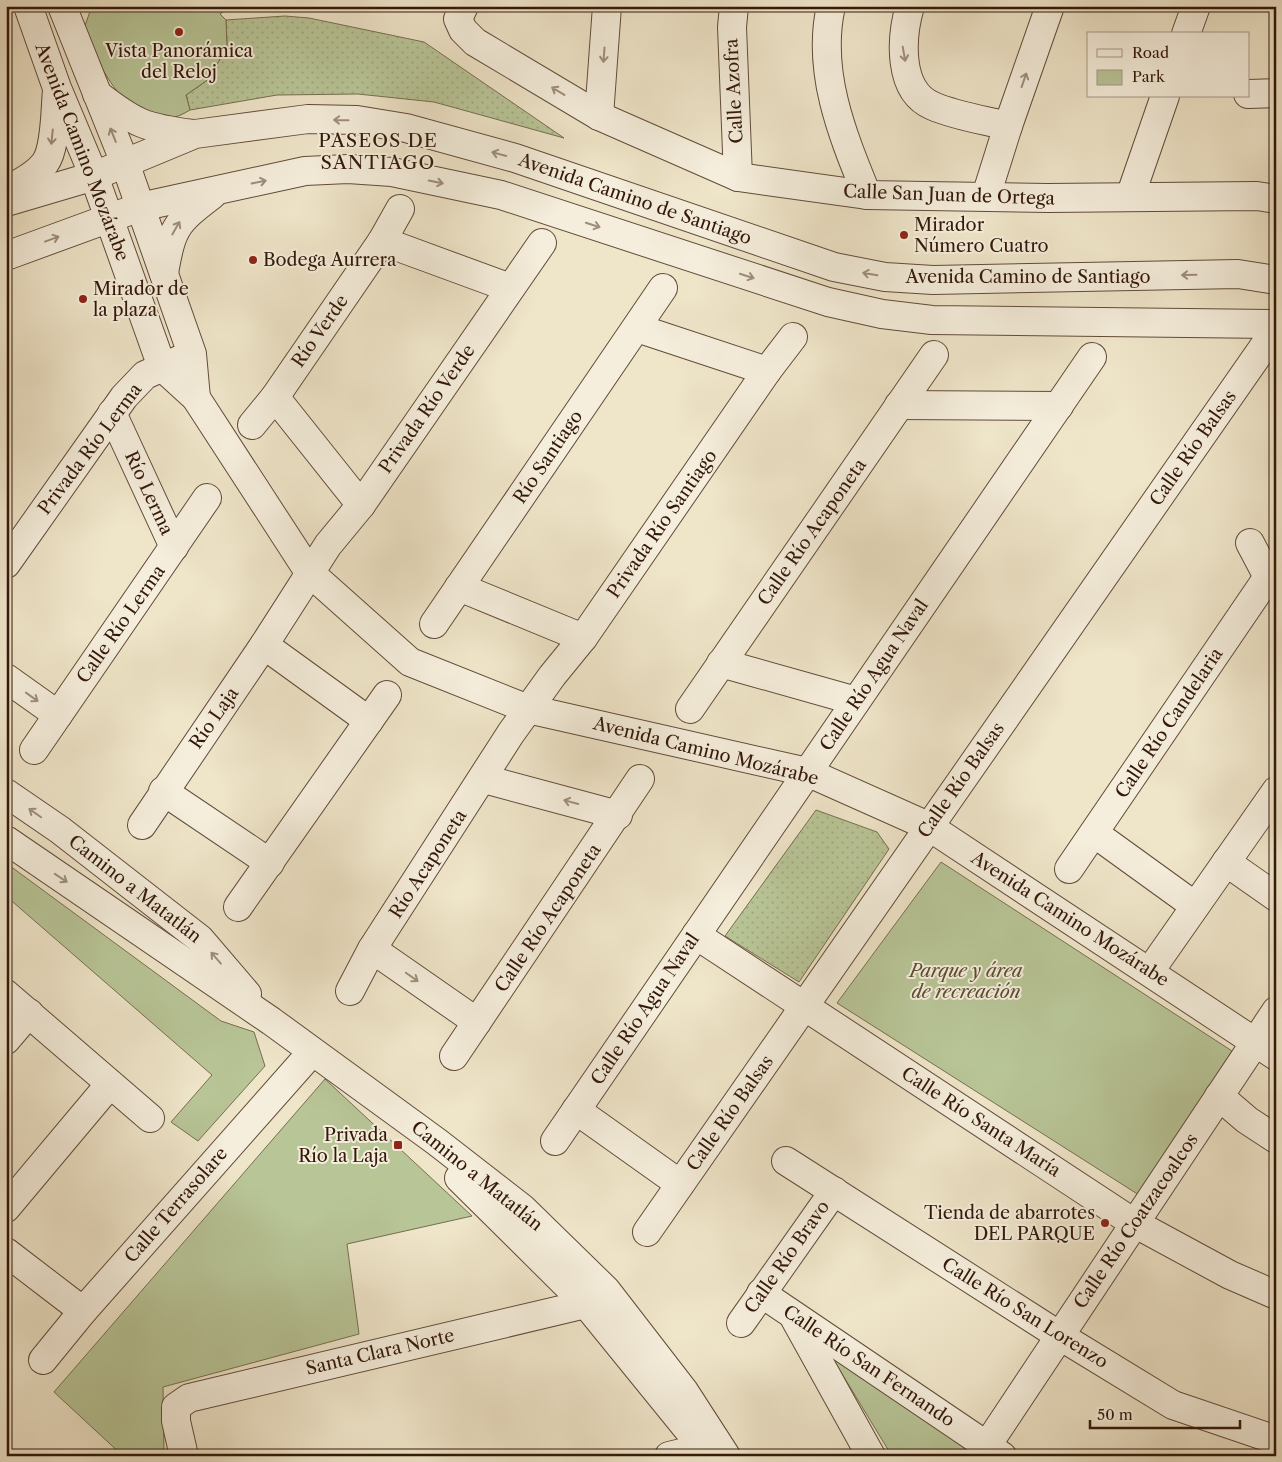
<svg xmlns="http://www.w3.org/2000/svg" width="1282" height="1462" font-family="'Libre Caslon Text',serif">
	<defs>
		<pattern id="grass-dots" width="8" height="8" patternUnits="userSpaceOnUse" patternTransform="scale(1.25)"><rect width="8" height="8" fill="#b8c597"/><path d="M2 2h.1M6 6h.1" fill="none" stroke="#9fa881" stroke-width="1.8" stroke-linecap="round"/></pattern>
	</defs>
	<rect width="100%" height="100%" fill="#efe5c9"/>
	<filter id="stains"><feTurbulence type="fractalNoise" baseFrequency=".004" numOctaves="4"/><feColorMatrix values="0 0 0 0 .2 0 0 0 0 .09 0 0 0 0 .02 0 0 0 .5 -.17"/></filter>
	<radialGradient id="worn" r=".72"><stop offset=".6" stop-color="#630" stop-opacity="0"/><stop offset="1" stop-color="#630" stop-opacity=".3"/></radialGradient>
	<g fill="url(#grass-dots)" stroke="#766e50">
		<polygon points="285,16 309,18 424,42 564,138 434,102 358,94 277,95 190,110 186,95 209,79 227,46 226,20"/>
		<polygon points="816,810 877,832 889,849 799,982 725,936"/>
	</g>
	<g fill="#b8c597" stroke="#766e50">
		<path d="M92,6h141l-13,8 6,6 1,26 -18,33 -23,16 4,15c-55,35 -88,-40 -107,-79z"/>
		<polygon points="941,862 1232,1051 1139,1195 837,1003"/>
		<polygon points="6,863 221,1021 254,1032 265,1066 198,1141 171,1122 212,1075 6,896"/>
		<polygon points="325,1079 472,1216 347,1244 359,1334 163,1387 164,1456 123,1456 54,1392"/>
		<polygon points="828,1351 965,1448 960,1456 892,1456"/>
	</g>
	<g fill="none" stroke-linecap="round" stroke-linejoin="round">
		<defs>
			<g id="minor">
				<polyline points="28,6 57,88 94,176 162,367 196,398 309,572 410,662 528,709 807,772 928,826 1276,1056"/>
				<polyline points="62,6 125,163 192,354 196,398"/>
				<polyline points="464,6 458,19 463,30 475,42 599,116 738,177 867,195 1048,198 1257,196 1276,199"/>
				<polyline points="734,6 732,27 738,177"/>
				<path d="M831,6c-15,66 12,130 36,189"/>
				<path d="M910,6c-9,31 -13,85 23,100 23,10 51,14 75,20"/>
				<polyline points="1186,34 1196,6"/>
				<path d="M97,94c38,30 49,34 96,40"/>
				<polyline points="1248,94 1276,93"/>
				<polyline points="599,116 607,6"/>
				<path d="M6,191c13,-8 30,-15 39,-28 11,-15 10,-54 12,-73"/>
				<polyline points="986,196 1008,126 1050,6"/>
				<polyline points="1130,197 1165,96"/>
				<polyline points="6,202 94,176 195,134 308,119 357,120 406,128 515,158 834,267 885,277 933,280 1238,274 1276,280"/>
				<polyline points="382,241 510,288"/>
				<polyline points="6,256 140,207 305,171 348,169 392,172 501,195 828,302 882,314 932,320 1276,324"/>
				<path d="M164,273c8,-45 11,-50 48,-78"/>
				<polyline points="637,328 767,371"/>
				<polyline points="275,397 361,505"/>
				<polyline points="899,405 1059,406"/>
				<polyline points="112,413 174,547"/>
				<polyline points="252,425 275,397 382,241 400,209"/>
				<polyline points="1250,543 1268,577 1276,582"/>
				<polyline points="6,564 124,397 145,375 179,360"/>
				<polyline points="459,587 583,638"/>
				<polyline points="434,624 663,288"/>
				<polyline points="264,645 369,721"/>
				<polyline points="721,663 856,701"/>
				<polyline points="6,678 58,715"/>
				<polyline points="690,709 934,355"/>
				<polyline points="34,750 207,498"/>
				<polyline points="484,779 618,815"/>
				<polyline points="163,791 270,863"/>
				<polyline points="6,793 60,830 200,939 247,994"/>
				<polyline points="142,825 264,645 328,545 361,505 542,243"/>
				<polyline points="1094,833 1195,906"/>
				<polyline points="6,840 271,1021 437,1142 522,1208 606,1290 684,1391 726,1456"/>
				<polyline points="1226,862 1276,897"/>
				<polyline points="1069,869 1268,577"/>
				<polyline points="238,907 387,695"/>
				<polyline points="696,935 1134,1223 1230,1275 1276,1295"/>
				<polyline points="372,949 477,1022"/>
				<polyline points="1150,971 1276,791"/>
				<polyline points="350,991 372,949 511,733 552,676 583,638 767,371 793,337"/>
				<polyline points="6,994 150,1118"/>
				<polyline points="6,1040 29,1013"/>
				<polyline points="454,1056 640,779"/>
				<polyline points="1219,1096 1247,1120 1276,1139"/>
				<polyline points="576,1110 680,1184"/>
				<polyline points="555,1141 1092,357"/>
				<polyline points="786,1161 1060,1336 1173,1405 1276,1440"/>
				<polyline points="459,1178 586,1304 703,1448"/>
				<polyline points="6,1208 110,1084"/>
				<polyline points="647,1232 1276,329"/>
				<polyline points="6,1252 83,1311"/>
				<polyline points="761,1293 1002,1456"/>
				<polyline points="795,1319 871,1456"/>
				<polyline points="741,1323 834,1191"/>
				<polyline points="43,1360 83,1311 312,1052"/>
				<polyline points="184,1456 176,1421 176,1407 189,1398 586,1304"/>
				<polyline points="669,1456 703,1448"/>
				<polyline points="980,1456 1276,1011"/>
			</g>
		</defs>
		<use href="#minor" stroke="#624b3a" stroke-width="30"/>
		<use href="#minor" stroke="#f5eedc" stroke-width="28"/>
	</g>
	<defs><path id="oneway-shaft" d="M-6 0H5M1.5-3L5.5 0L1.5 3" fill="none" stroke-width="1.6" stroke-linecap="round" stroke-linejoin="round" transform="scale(1.25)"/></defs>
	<g stroke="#9e8e7e">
		<use href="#oneway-shaft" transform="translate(904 54) rotate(80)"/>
		<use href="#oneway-shaft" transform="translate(604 55) rotate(94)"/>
		<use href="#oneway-shaft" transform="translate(1024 80) rotate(-71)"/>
		<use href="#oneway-shaft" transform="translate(558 91) rotate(-149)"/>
		<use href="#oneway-shaft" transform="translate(341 120) rotate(-179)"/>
		<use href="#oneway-shaft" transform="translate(113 135) rotate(-112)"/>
		<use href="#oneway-shaft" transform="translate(52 137) rotate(96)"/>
		<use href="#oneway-shaft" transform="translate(499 154) rotate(-165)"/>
		<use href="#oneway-shaft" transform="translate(259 182) rotate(-12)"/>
		<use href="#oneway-shaft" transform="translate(436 182) rotate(12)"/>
		<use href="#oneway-shaft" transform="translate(593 225) rotate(18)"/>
		<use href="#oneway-shaft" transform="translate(176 228) rotate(-60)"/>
		<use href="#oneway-shaft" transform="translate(52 239) rotate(-20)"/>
		<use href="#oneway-shaft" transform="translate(870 274) rotate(-170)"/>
		<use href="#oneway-shaft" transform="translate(1189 275) rotate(179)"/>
		<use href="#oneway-shaft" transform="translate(747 276) rotate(18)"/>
		<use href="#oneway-shaft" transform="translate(32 697) rotate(36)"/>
		<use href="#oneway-shaft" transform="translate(571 802) rotate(-165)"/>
		<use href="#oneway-shaft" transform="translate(35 813) rotate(-145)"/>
		<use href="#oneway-shaft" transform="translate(61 878) rotate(34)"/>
		<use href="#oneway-shaft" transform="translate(216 958) rotate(-131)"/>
		<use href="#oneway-shaft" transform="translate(412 977) rotate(35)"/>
	</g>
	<g fill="#8f2418" stroke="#f5eedc" stroke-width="2">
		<circle cx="179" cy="32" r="5"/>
		<circle cx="904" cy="235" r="5"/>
		<circle cx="253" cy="260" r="5"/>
		<circle cx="83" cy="299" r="5"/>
		<rect x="393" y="1140" width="10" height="10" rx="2.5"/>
		<circle cx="1105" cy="1223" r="5"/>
	</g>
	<g text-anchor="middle" stroke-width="4" stroke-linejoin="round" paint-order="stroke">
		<g font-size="18" fill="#33180a" stroke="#f5eedc" text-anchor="start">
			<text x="179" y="57" text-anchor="middle">Vista Panorámica<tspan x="179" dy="21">del Reloj</tspan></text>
			<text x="914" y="231">Mirador<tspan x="914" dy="21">Número Cuatro</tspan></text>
			<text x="263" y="266">Bodega Aurrera</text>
			<text x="93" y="295">Mirador de<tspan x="93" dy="21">la plaza</tspan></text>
			<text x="388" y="1141" text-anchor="end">Privada<tspan x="388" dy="21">Río la Laja</tspan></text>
			<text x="1095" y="1219" text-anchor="end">Tienda de abarrotes<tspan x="1095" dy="21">DEL PARQUE</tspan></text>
		</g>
		<g font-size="18" fill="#33180a" stroke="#f5eedc">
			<text transform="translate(734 91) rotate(-93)" y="6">Calle Azofra</text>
			<text transform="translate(82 152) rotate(69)" y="6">Avenida Camino Mozárabe</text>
			<text transform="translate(949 195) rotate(2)" y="6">Calle San Juan de Ortega</text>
			<text transform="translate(635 199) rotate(19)" y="6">Avenida Camino de Santiago</text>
			<text x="1028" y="283">Avenida Camino de Santiago</text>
			<text transform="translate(320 331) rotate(-55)" y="6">Río Verde</text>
			<text transform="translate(427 409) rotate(-55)" y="6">Privada Río Verde</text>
			<text transform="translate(1193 448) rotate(-55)" y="6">Calle Río Balsas</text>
			<text transform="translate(90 449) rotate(-53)" y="6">Privada Río Lerma</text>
			<text transform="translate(548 457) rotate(-56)" y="6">Río Santiago</text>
			<text transform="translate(149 493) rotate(65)" y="6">Río Lerma</text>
			<text transform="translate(662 524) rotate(-55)" y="6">Privada Río Santiago</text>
			<text transform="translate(812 532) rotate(-55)" y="6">Calle Río Acaponeta</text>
			<text transform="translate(121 624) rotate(-55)" y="6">Calle Río Lerma</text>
			<text transform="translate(874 675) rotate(-56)" y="6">Calle Río Agua Naval</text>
			<text transform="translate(214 718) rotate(-55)" y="6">Río Laja</text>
			<text transform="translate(1169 723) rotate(-56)" y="6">Calle Río Candelaria</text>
			<text transform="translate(706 751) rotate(14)" y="6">Avenida Camino Mozárabe</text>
			<text transform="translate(961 780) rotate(-55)" y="6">Calle Río Balsas</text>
			<text transform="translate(428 864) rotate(-57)" y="6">Río Acaponeta</text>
			<text transform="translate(135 889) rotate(38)" y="6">Camino a Matatlán</text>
			<text transform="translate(548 918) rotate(-56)" y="6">Calle Río Acaponeta</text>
			<text transform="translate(1070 919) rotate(33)" y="6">Avenida Camino Mozárabe</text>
			<text transform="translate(645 1009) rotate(-56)" y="6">Calle Río Agua Naval</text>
			<text transform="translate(730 1113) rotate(-55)" y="6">Calle Río Balsas</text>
			<text transform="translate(981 1122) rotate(33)" y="6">Calle Río Santa María</text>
			<text transform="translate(477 1176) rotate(39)" y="6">Camino a Matatlán</text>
			<text transform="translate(176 1205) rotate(-49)" y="6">Calle Terrasolare</text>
			<text transform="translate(1136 1221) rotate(-56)" y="6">Calle Río Coatzacoalcos</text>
			<text transform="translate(787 1257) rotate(-55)" y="6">Calle Río Bravo</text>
			<text transform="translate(1025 1313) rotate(32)" y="6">Calle Río San Lorenzo</text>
			<text transform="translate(380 1352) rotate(-13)" y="6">Santa Clara Norte</text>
			<text transform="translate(869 1366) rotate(34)" y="6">Calle Río San Fernando</text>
		</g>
		<g font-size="18" font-style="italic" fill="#5b4c34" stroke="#f5eedc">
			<text x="966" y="977">Parque y área<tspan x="966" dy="21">de recreación</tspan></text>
		</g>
		<g font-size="19" letter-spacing="1" fill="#33180a" stroke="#f5eedc">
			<text x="378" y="147">PASEOS DE<tspan x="378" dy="22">SANTIAGO</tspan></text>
		</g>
	</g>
	<rect width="1282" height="1462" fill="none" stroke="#efe5c9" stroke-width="25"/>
	<rect x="8" y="8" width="1267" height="1447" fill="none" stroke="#33180a" stroke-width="2.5"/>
	<rect x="12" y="12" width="1257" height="1437" fill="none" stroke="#33180a"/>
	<rect x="1087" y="32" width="162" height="65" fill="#f5eedc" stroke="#a79888"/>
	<rect x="1097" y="49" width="25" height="8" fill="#f5eedc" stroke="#a79888"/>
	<text x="1132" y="58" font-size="15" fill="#33180a">Road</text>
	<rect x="1097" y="70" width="25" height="15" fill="#b8c597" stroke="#a79888"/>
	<text x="1132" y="82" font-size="15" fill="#33180a">Park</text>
	<path d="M1090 1420v8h150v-8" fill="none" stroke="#33180a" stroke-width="2.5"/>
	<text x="1097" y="1420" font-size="15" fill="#33180a" stroke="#f5eedc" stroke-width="4" paint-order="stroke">50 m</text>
	<rect width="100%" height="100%" filter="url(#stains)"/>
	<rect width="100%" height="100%" fill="url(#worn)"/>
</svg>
